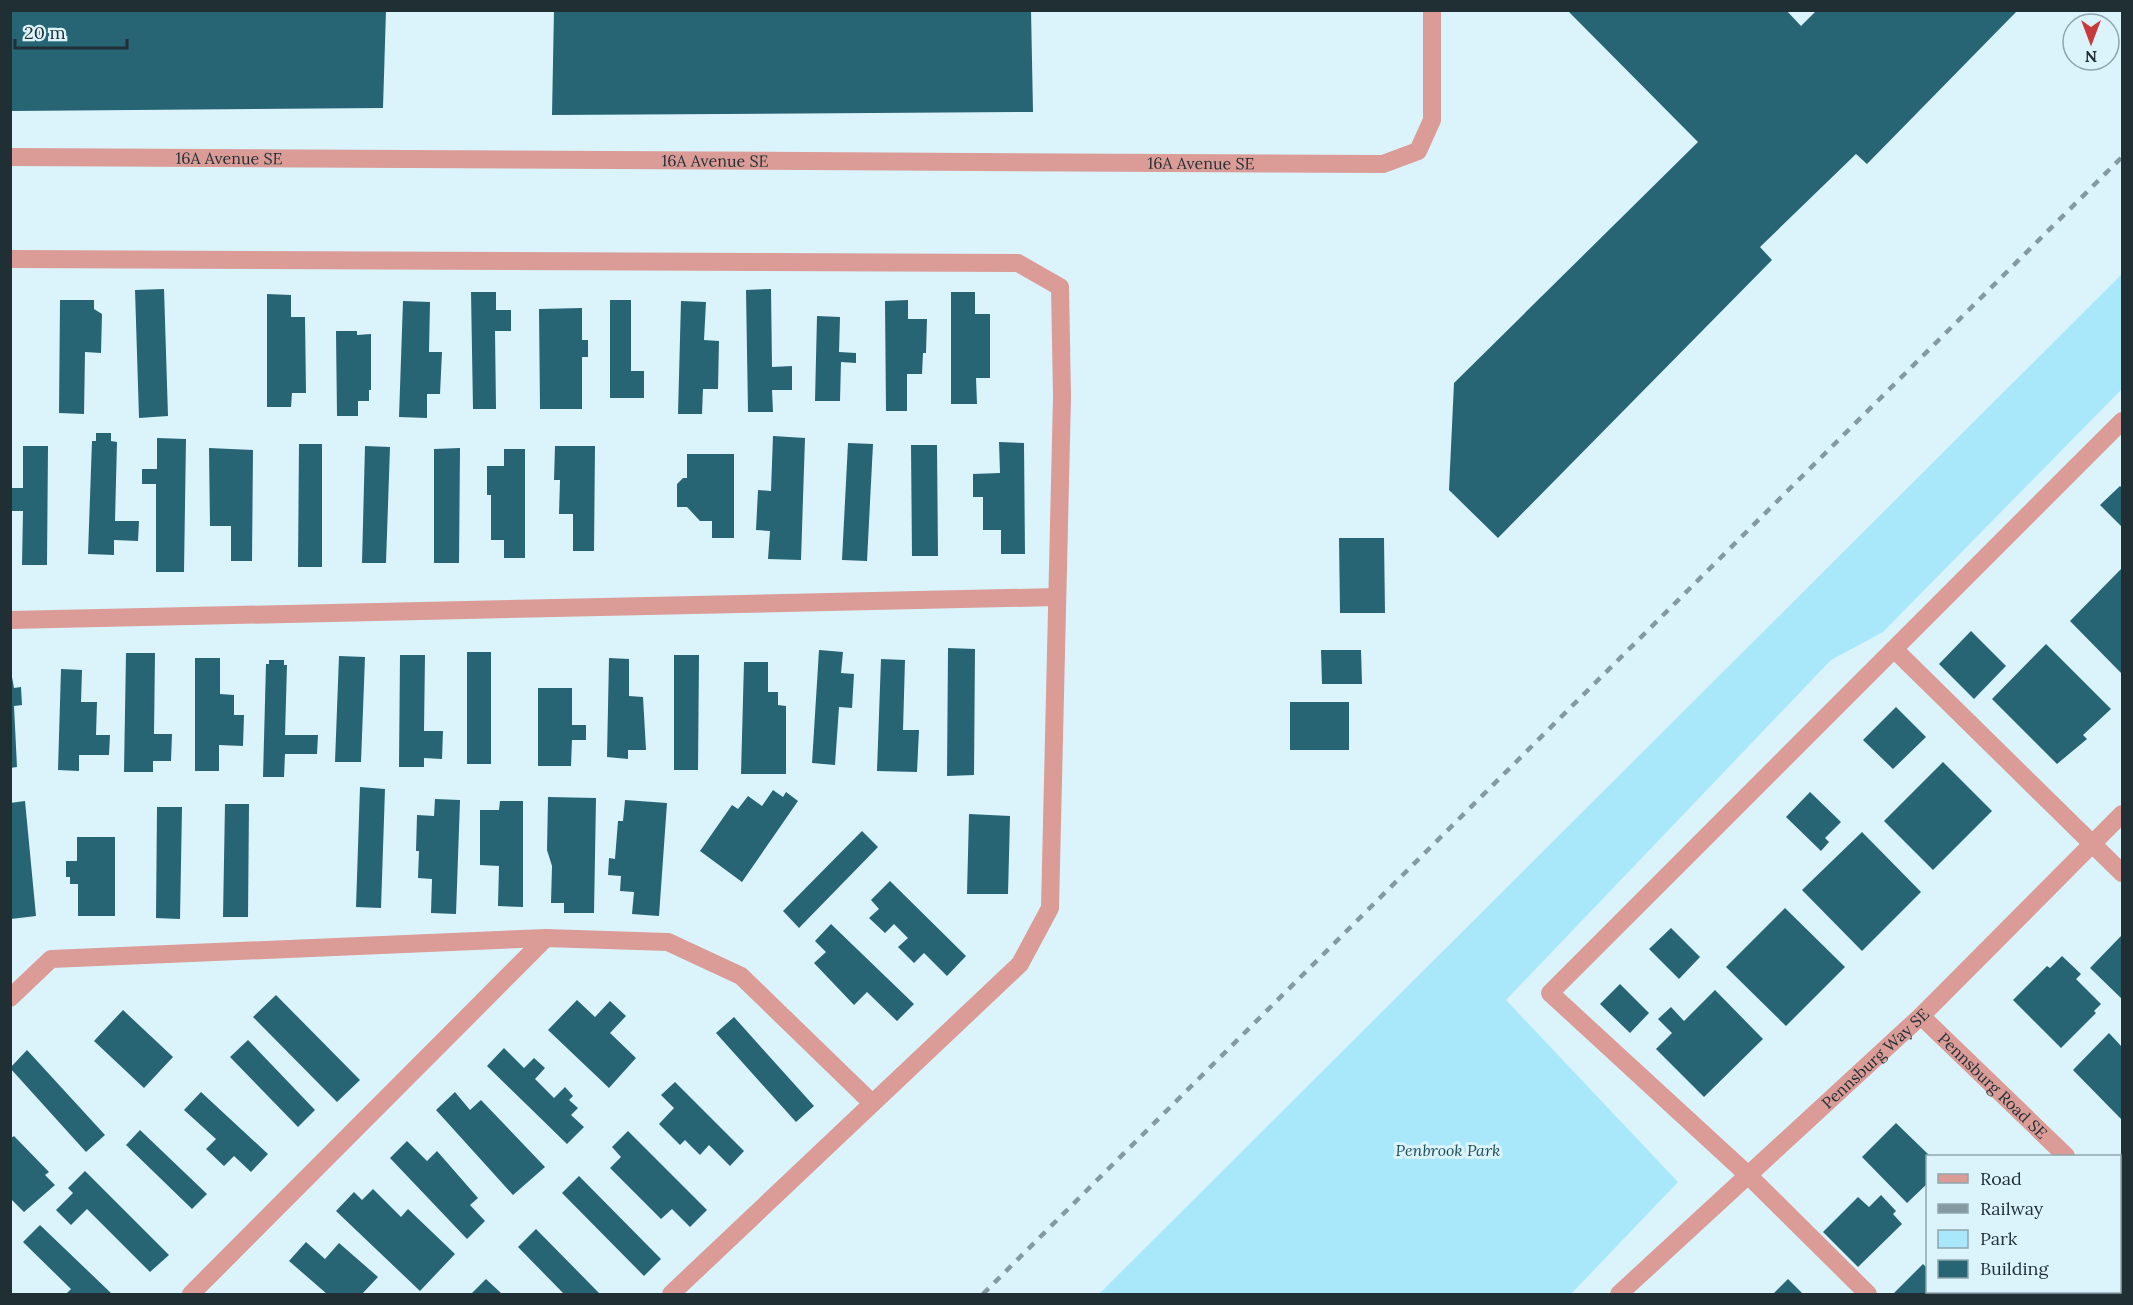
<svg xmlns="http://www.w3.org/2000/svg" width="2133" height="1305" font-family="Lora,serif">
	<rect width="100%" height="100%" fill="#dbf4fc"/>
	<polygon fill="#a9e8fa" points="2122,274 2122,389 1883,632 1831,660 1506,1000 1678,1182 1571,1294 1099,1294"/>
	<g fill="#276474">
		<polygon points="10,10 386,10 383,108 10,111"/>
		<polygon points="554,10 1031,10 1033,112 552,115"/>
		<polygon points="1567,10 1786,10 1801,26 1817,10 2018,10 1867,164 1856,154 1760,247 1772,260 1498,538 1449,490 1454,383 1698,142"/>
		<polygon points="164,289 168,416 139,418 135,290"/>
		<polygon points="771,289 772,367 792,366 792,390 772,390 773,412 748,412 746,290"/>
		<polygon points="471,292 496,292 496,310 511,310 511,331 495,331 496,409 473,409"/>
		<polygon points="951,292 975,292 975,314 990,314 990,378 976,378 977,404 951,404"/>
		<polygon points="267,294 291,295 291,317 305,317 306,393 292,393 291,407 267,407"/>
		<polygon points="60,300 94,300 94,309 102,314 101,353 85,352 84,414 59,413"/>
		<polygon points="610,300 631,300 631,371 644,371 644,398 610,398"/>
		<polygon points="908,300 908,319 927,319 926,353 923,353 922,374 907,374 907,411 886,411 885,301"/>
		<polygon points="403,301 430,302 429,352 442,352 440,394 427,394 427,418 399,417"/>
		<polygon points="681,301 706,302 704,340 719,341 718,389 703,389 702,414 678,414"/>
		<polygon points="582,308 582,340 588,340 588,357 582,357 582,409 540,409 539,309"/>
		<polygon points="817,316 840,317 839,352 856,353 856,363 841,362 840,401 815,401"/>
		<polygon points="336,331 357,331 357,335 371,334 371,390 369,390 369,401 358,401 358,416 337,416"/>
		<polygon points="96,433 111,433 111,441 117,442 115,521 139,521 138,541 114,540 114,555 88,554 92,441 96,441"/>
		<polygon points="773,436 805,438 801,560 768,559 770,531 756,530 758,490 771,491"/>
		<polygon points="157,438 186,439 184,572 156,572 156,484 142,484 142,469 157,469"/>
		<polygon points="999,442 1024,443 1025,554 1001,554 1001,530 983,530 983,497 973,497 973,474 1000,473"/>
		<polygon points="848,443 873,444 867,561 842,560"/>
		<polygon points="299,444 322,444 322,567 298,567"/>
		<polygon points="911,445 937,445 938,556 912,556"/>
		<polygon points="23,446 48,446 47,565 22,565 23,511 10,511 10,488 23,488"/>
		<polygon points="365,446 390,447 386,563 362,563"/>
		<polygon points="555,446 595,446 594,551 573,551 573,514 559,514 560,480 554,480"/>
		<polygon points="209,448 253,450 252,561 231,561 231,526 210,526"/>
		<polygon points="460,448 459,563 434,563 434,449"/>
		<polygon points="504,449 525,449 525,558 504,558 504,540 491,540 491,495 487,495 487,466 504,466"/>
		<polygon points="687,454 734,454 734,538 712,538 712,521 700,521 687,507 677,507 677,484 683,478 687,478"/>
		<polygon points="2120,486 2122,488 2122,527 2100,505"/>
		<polygon points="1339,538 1384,538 1385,613 1340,613"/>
		<polygon points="2122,568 2122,674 2070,621"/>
		<polygon points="1971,631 2006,666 1974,699 1939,664"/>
		<polygon points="2046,644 2111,709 2083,735 2087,739 2057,764 1992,699"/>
		<polygon points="948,648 975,649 974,775 947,776"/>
		<polygon points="819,650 843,652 841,673 854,674 852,708 839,707 835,765 812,763"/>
		<polygon points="1321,650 1361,650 1362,684 1322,684"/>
		<rect x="467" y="652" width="24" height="112"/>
		<polygon points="126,653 155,653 154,734 172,734 171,761 153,761 153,772 124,772"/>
		<polygon points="400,655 425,655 424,731 443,731 442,759 424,758 424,767 399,767"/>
		<polygon points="674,655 699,655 698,770 674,770"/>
		<polygon points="339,656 365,657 361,762 335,762"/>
		<polygon points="195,658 220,658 220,694 234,695 234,715 244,715 243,746 219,745 219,771 195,771"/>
		<polygon points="609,658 629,659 629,696 643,697 646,750 628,750 628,759 607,757"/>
		<polygon points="881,659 905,660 903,730 919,730 917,772 877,771"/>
		<polygon points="269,660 284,660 284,665 287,665 285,735 318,735 317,754 285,754 284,777 263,777 266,664 269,664"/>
		<polygon points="744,662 768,662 768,692 778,692 778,705 786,706 786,774 741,774"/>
		<polygon points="10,666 14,688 21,687 22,705 14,706 17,767 10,768"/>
		<polygon points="61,669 82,670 81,702 97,702 96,735 110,735 109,755 79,755 79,771 58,770"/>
		<polygon points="538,688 572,688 572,725 586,725 586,740 572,740 571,766 538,766"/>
		<rect x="1290" y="702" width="59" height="48"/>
		<polygon points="1896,707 1926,737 1893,769 1863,740"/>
		<polygon points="1943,762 1992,811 1933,870 1884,821"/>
		<polygon points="360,787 385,789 381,908 356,907"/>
		<polygon points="773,790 783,797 786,792 798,801 742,882 700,851 732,805 738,809 748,796 762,806"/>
		<polygon points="1810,792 1841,822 1825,838 1829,842 1821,851 1786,817"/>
		<polygon points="548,797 596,798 594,913 564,913 564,903 551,903 552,866 547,850"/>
		<polygon points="435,799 460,800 456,914 431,913 432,879 418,878 419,851 416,851 417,815 434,816"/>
		<polygon points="625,800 667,803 659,916 632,914 634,892 620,891 621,876 608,875 609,858 615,859 618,821 623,821"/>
		<polygon points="25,801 36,916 11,919 10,803"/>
		<polygon points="500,801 523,801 523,907 498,906 499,866 480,865 480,810 499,810"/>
		<polygon points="225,804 249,804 248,917 223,917"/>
		<polygon points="157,807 182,807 180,919 156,918"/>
		<polygon points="969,814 1010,816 1008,894 967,894"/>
		<polygon points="862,831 878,847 799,928 783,911"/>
		<polygon points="1862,832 1921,892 1862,951 1802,890"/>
		<polygon points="77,837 115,837 115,916 78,916 78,884 70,884 70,877 66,877 66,861 77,861"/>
		<polygon points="890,881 966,956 947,976 924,953 914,963 898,947 908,938 894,924 885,933 869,918 879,909 871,900"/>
		<polygon points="1785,908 1845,967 1786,1026 1726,967"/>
		<polygon points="831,924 914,1004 897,1021 867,992 854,1005 814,963 826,952 815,941"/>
		<polygon points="1671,928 1700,957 1679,979 1649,949"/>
		<polygon points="2122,935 2122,999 2090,968"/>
		<polygon points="2062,956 2081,974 2076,979 2101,1004 2094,1011 2096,1013 2061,1048 2013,1000 2047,966 2050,968"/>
		<polygon points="1620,984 1649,1013 1630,1033 1600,1004"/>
		<polygon points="1715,990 1763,1039 1704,1097 1656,1049 1672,1033 1658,1019 1671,1007 1684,1021"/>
		<polygon points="276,995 360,1080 337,1102 253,1017"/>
		<polygon points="577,1000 595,1017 610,1001 626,1016 610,1033 636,1058 609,1088 548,1030"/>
		<polygon points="123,1010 173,1057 144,1088 94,1041"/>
		<polygon points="734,1017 814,1106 796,1122 716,1033"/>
		<polygon points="2109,1033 2122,1047 2122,1120 2073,1070"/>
		<polygon points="248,1040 315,1110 298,1127 230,1057"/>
		<polygon points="504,1048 524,1068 534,1058 545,1068 535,1079 554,1098 565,1087 573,1096 569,1100 578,1108 571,1115 584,1127 567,1144 487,1066"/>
		<polygon points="27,1050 105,1135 86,1152 10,1068"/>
		<polygon points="675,1082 744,1151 730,1166 709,1145 700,1155 685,1140 680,1145 659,1124 674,1108 661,1095"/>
		<polygon points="201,1092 268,1154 251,1172 234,1156 224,1166 206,1149 216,1139 184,1110"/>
		<polygon points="455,1092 470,1110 481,1100 545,1167 513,1195 436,1110"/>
		<polygon points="1896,1123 1930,1156 1928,1156 1928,1183 1907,1203 1862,1157"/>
		<polygon points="140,1130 207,1194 192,1209 126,1145"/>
		<polygon points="628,1131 707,1210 690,1227 672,1209 661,1219 610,1168 621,1157 612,1147"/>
		<polygon points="14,1136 49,1172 45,1175 55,1185 24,1212 10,1198 10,1139"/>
		<polygon points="407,1141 427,1161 437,1151 478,1198 470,1205 485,1221 467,1239 390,1158"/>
		<polygon points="85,1171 169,1255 150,1272 87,1209 71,1225 56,1210 73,1193 68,1188"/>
		<polygon points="579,1176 661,1259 644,1276 562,1193"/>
		<polygon points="373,1189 401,1217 408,1209 455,1254 420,1291 336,1211 354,1192 362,1200"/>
		<polygon points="1881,1195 1896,1211 1893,1214 1902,1224 1858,1267 1823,1232 1858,1197 1869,1207"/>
		<polygon points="40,1225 112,1294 66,1294 71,1289 23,1242"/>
		<polygon points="536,1229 600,1294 564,1294 518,1247"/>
		<polygon points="306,1242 325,1259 339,1243 378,1277 362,1294 327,1294 289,1261"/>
		<polygon points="1923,1264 1928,1269 1928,1292 1950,1292 1953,1294 1893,1294"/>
		<polygon points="486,1279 502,1294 471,1294"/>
		<polygon points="1788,1279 1803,1294 1773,1294"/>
		<polygon points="2003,1292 2076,1292 2073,1294 2007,1294"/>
	</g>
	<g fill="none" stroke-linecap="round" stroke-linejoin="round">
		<g stroke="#db9b96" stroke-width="18">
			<path id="s1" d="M10,157l1373,7 35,-13 14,-31v-110"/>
			<polyline points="10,259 1018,263 1060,287 1062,397 1050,908 1020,964 671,1294"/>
			<polyline points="10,620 1057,597"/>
			<polyline points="1894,649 2122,873"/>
			<polyline points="10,998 51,959 546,938 668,942 741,976 872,1103"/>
			<path id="s2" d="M1921,1016l145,140"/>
			<polyline points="2120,1209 2122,1212"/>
			<polyline points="191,1294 546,938"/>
			<path id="s3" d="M1619,1294l302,-278 201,-202"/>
			<polyline points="1868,1294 1748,1175 1550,993 2122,421"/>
		</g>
		<polyline stroke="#8499a0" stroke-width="4.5" stroke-dasharray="8 8" stroke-linecap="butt" points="983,1294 2122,157"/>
	</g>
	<g text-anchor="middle" stroke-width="6" stroke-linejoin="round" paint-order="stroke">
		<g font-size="16" fill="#1f2f34" stroke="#dbf4fc">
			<text dy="6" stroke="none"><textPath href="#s1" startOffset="219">16A Avenue SE</textPath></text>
			<text dy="6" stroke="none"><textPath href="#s1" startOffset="705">16A Avenue SE</textPath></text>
			<text dy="6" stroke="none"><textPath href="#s1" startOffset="1191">16A Avenue SE</textPath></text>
			<text dy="6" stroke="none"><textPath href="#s3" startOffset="348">Pennsburg Way SE</textPath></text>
			<text dy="6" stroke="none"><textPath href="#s2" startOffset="100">Pennsburg Road SE</textPath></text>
		</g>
		<g font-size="16" font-style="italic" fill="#1b4d5a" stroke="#dbf4fc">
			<text x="1448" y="1156">Penbrook Park</text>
		</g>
	</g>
	<rect width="2133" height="1305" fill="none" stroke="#1f2f34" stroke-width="24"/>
	<rect x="1926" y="1155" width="195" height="138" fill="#dbf4fc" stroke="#90a5ac" stroke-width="1.5"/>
	<rect x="1938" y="1174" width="30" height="9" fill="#db9b96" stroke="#90a5ac" stroke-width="1.5"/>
	<text x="1980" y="1185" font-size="18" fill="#1f2f34">Road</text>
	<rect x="1938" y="1204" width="30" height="9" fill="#8499a0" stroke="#90a5ac" stroke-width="1.5"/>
	<text x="1980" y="1215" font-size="18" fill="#1f2f34">Railway</text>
	<rect x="1938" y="1230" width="30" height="18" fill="#a9e8fa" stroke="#90a5ac" stroke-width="1.5"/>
	<text x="1980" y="1245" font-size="18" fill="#1f2f34">Park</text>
	<rect x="1938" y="1260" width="30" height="18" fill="#276474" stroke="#90a5ac" stroke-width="1.5"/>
	<text x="1980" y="1275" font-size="18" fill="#1f2f34">Building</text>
	<g transform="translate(2091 42) rotate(180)"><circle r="28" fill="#dbf4fc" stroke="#90a5ac" stroke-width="1.5"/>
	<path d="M0-4.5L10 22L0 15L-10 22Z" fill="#c93a3d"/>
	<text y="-9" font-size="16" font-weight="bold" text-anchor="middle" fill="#1f2f34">N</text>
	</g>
	<path d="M15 39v9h112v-9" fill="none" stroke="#1f2f34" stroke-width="3"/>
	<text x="24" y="39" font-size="18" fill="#1f2f34" stroke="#dbf4fc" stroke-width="4.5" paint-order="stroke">20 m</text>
</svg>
